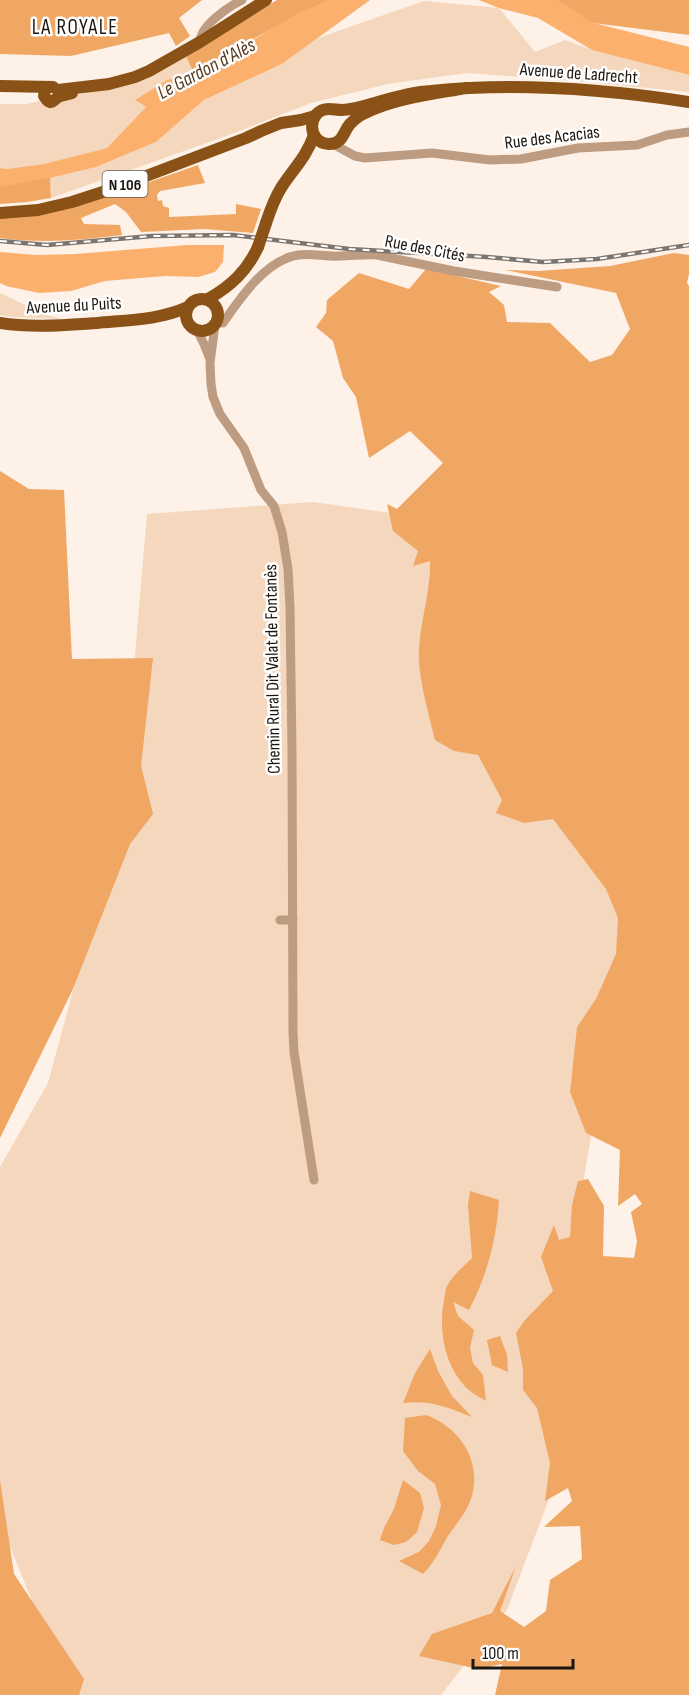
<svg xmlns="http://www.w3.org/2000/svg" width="689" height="1695" font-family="'Sofia Sans Condensed',sans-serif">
	<rect width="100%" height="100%" fill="#fdf1e8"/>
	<g fill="#f5d7be">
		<polygon points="424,1 499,8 535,52 565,40 592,50 689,75 689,92 564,80 466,73 388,84 311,103 221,138 51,198 50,178 96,167 156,142 204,100 282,64 318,38"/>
		<polygon points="186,56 193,72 167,80 136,101 146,107 107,148 44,164 7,169 0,168 0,104 27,104 39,101 45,106 62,102 73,96 126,84"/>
		<polygon points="0,293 47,315 62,319 12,317 0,315"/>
		<polygon points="313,502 405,515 537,640 634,949 600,1086 577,1217 557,1478 507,1610 441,1695 52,1695 37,1613 0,1522 0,1167 48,1083 99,894 125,771 147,514"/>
	</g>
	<g fill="#f0a763">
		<polygon points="0,0 202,0 179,18 190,36 176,46 169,33 71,56 0,54"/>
		<path d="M277,0h52c-47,21 -90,48 -136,72l-7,-16z"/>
		<polygon points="556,0 689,0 689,35 593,23"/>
		<path d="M198,165l7,18 -45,8 -3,4 1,6 4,-1 1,6 6,2v9l67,-3v-10l25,5 -8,24 -49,-4 -63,3 -15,-20 -11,-8 -34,14 3,6 36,1 2,10c-40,5 -81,9 -122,3v-20l112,-23z"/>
		<polygon points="0,178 50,178 51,198 27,202 0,204"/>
		<path d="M674,253l15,2v19l-2,9 2,3v1409h-194l7,-31 -24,5 -59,-13 13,-22 60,-21 24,-47 -16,45 24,16 22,-16 4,-31 32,-21 -2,-33 -36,1 28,-26 -4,-13 -23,13 5,-38 -13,-55 -14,-18v-21l-7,-36 9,-13 28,-29 -12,-34 13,-32 5,15 11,-3 2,-32 6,-24 10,-2 16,27 -1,50 31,2 3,-17 -6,-29 11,-8 -7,-10 -17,12 2,-56 -34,-17 -16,-41 7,-65 19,-28 20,-45 2,-36 -12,-29 -53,-70 -29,4 -28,-10 6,-13 -24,-45 -24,-4 -19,-11c-6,-26 -18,-65 -16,-92 2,-29 12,-58 11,-87l-17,5 5,-15 -25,-20 -6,-27 10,5 46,-46 -33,-32 -41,27 -13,-61 -13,-19 -10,-37 -17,-14 10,-14 1,-13 32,-27 50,16 17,-20 75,17 -12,6 15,13 3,17 43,1 40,39 22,-7 18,-26 -14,-36 -111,-23 33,1 72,-5z"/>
		<polygon points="0,471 29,489 64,490 72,659 153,658 141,766 153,814 130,844 73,989 0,1138"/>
		<path d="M470,1191l29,9c-2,37 -12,76 -30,110l-16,-8 5,14 16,14 -4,18 3,15 10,12 3,26c-5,-3 -11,-6 -16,-10 -25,-22 -32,-59 -26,-91 1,-4 1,-10 3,-14 6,-11 16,-19 25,-28l-4,-53z"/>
		<polygon points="500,1336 507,1355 508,1372 492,1365 487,1340"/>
		<path d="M430,1349l8,22 14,25 20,21c-26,-10 -41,-17 -69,-14l12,-30z"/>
		<path d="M426,1415c31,11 54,42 47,76 -3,18 -15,30 -25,45 -9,15 -12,24 -25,38l-24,-13 20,-9 10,-11 7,-15 5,-21 -6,-21 -17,-13 -15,-20 2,-33z"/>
		<polygon points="0,1480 14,1574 84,1679 79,1695 0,1695"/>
		<polygon points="403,1480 420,1493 424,1508 417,1532 406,1542 394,1545 380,1540 384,1528 394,1509"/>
	</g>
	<g fill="#fbb06d">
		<polygon points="329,0 370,0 282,64 204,100 156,142 96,167 50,178 0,187 0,168 7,169 44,164 107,148 146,107 135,100 167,80 194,72 227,55 297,14"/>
		<polygon points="479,0 556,0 594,23 689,47 689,75 592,50 538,18 499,8"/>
		<polygon points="188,245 224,245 223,262 215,272 198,277 165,276 105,281 71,291 39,293 6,286 0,283 0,252 36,255 75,254"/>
	</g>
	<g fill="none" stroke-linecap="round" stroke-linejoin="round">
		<g stroke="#bd9c81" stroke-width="9">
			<path d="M200,42c0,-16 28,-35 42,-42"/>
			<polyline points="333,144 355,156 365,158 432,153 490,160 521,159 578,148 637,145 667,135 689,132"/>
			<path d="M217,322l6,1c17,-25 43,-63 75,-68 14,-2 28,2 42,1 13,0 25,-2 37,-1l77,16 103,16"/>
			<polyline points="215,325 210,363 211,384 213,397 220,414 244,448 261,490 274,506 282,532 288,569 290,608 292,752 293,1032 294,1052 314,1180"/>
			<polyline points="197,330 204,344 209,357"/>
			<polyline points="280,920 293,920"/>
		</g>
		<g stroke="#8a5216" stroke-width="12">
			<polyline points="0,86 53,87"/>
			<path d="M48,87l-3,3 -1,6c6,10 8,6 14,1 4,-2 11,-3 14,-4"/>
			<path d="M466,88c-33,6 -70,10 -101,25 -5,2 -11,7 -15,11 -7,8 -7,20 -21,20 -23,-1 -22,-35 0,-35 4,0 9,1 13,1 12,0 25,-5 36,-8 17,-5 35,-10 53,-11 86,-9 173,-2 258,11"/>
			<polyline points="58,90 109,84 135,77 149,71 200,42 266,0"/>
			<polyline points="0,213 38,210 72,202 112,189 246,138 261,131 281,123 301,120 315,116"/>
			<path d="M266,223c4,-12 8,-24 15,-35 12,-19 25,-30 33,-53"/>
			<circle cx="202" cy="315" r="16"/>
			<path d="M208,299c23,-13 39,-28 50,-52"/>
			<path d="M0,323c32,5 65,2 97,0 32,-3 62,-3 91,-16"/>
		</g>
		<defs>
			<polyline id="rail" points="0,241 47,245 152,236 233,235 349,249 487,257 543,262 597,259 689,245"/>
		</defs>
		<use href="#rail" stroke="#7d746d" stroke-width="4.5"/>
		<use href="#rail" stroke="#fff" stroke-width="2" stroke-dasharray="7" stroke-linecap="butt"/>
		<polyline stroke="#8a5216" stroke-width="12" points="258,247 266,223"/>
	</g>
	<g text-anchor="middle" stroke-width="5" stroke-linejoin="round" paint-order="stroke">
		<rect fill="#fff" stroke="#605c58" stroke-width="1.5" x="102.5" y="171" width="45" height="26" rx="4.5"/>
		<g font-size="16" font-weight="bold" fill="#1c1610">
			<text x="125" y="190">N 106</text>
		</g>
		<g font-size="18" fill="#1c1610" stroke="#fff">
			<text transform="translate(579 73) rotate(4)" y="6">Avenue de Ladrecht</text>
			<text transform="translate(552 137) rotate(-7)" y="6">Rue des Acacias</text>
			<text transform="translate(425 248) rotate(11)" y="6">Rue des Cités</text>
			<text transform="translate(74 305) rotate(-3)" y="6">Avenue du Puits</text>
			<text transform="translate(272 669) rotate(-91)" y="6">Chemin Rural Dit Valat de Fontanès</text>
		</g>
		<g font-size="20" font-style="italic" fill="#56381b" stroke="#fff">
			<text transform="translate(206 68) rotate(-28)" y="7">Le Gardon d'Alès</text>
		</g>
		<g font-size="21" letter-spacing="1.5" fill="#1c1610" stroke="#fff">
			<text x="75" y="34">LA ROYALE</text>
		</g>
	</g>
	<path d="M473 1659v9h100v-9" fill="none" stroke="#1c1610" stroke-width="3"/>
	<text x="482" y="1659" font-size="18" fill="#1c1610" stroke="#ffffff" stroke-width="4.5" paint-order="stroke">100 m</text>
</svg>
